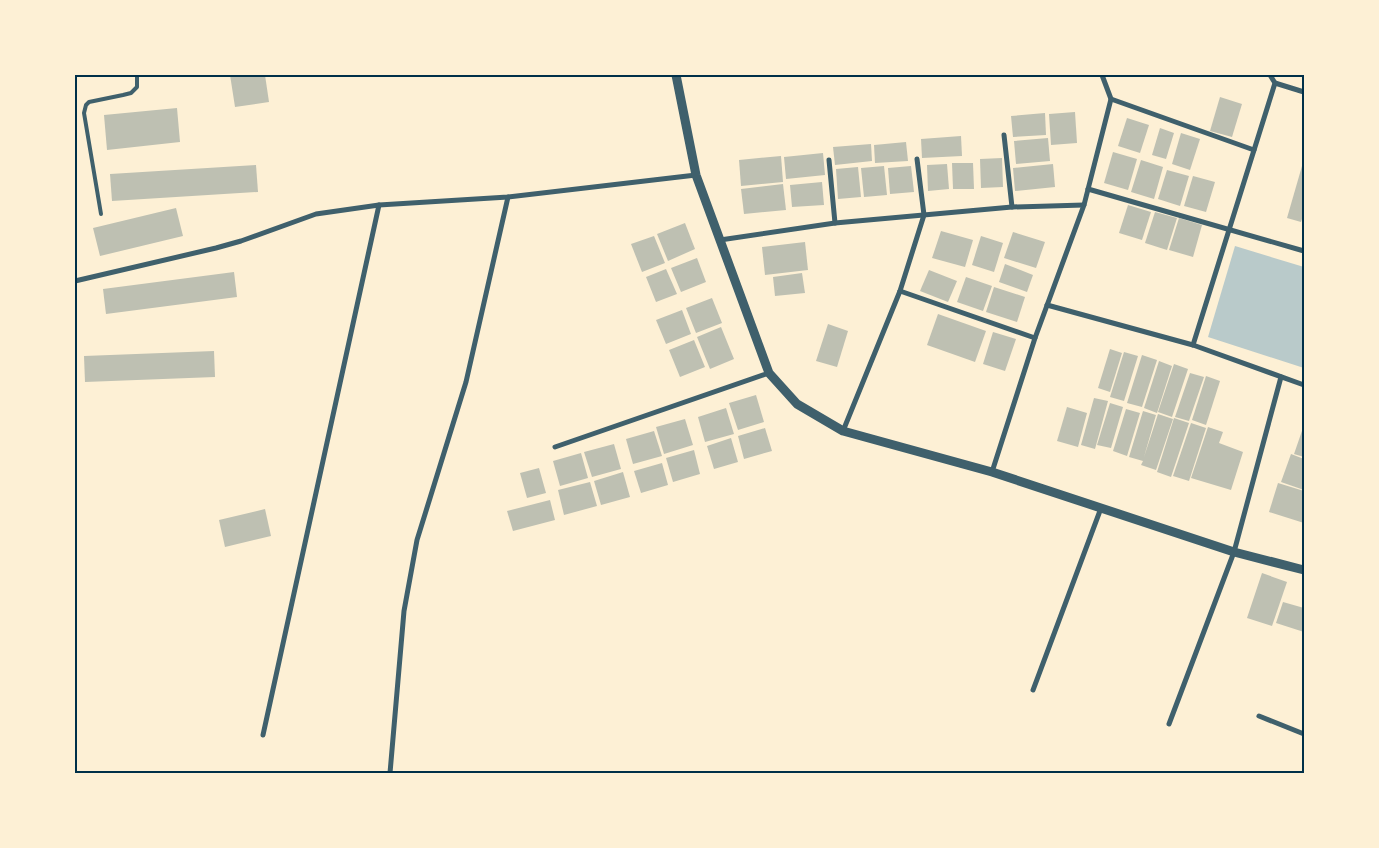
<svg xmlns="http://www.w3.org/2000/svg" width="1379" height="848" font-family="Mulish,sans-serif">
	<rect width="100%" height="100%" fill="#fdf0d5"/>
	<polygon fill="#b9caca" points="1235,246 1304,267 1304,368 1208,337"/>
	<g fill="#bec0b2">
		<polygon points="230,75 265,75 269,102 235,107"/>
		<polygon points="1220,97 1242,104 1232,137 1210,131"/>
		<polygon points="177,108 180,142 107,150 104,115"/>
		<polygon points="1075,112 1077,143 1051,145 1049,114"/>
		<polygon points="1045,113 1046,135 1013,137 1011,116"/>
		<polygon points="1127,118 1149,125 1140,153 1118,146"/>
		<polygon points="1160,128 1174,133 1166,159 1152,155"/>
		<polygon points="1181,133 1200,139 1190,170 1172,164"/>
		<polygon points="961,136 962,156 922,158 921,139"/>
		<polygon points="1048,138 1050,161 1016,164 1014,141"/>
		<polygon points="906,142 908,161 875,163 874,145"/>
		<polygon points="871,144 872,161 835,165 833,147"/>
		<polygon points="1113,152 1137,159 1128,190 1104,183"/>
		<polygon points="823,153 825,175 786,179 784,157"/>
		<polygon points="781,156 783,182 741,186 739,160"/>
		<polygon points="1002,158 1003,187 981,188 980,159"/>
		<polygon points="1141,160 1163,167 1154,199 1131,192"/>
		<polygon points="952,163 973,163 974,189 953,189"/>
		<polygon points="947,164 949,189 928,191 927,165"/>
		<polygon points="1053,164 1055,187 1015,191 1013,168"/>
		<polygon points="256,165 258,192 112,201 110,174"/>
		<polygon points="884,166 887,195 864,197 861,168"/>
		<polygon points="911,166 914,192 890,194 888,168"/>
		<polygon points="1302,166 1304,166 1304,213 1301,222 1287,218"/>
		<polygon points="858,167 861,197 838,199 836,169"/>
		<polygon points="1167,170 1189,176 1180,206 1158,199"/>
		<polygon points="1193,176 1215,182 1206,212 1184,206"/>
		<polygon points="822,182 824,205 792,207 790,185"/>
		<polygon points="783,184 786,210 744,214 741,189"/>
		<polygon points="1128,205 1151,212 1142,240 1119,233"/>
		<polygon points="176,208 183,236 100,256 93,228"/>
		<polygon points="1155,212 1177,218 1167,250 1145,243"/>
		<polygon points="1179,218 1202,225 1193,257 1169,250"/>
		<polygon points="685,223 695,249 668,261 657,234"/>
		<polygon points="941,231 973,240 965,267 932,258"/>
		<polygon points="1013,232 1045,242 1036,268 1004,258"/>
		<polygon points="654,236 665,263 642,272 631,244"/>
		<polygon points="981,236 1003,243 994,272 972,265"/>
		<polygon points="805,242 808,270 765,275 762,247"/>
		<polygon points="697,258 706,282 681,292 671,268"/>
		<polygon points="1005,264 1033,275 1027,292 999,282"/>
		<polygon points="666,269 677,294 656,302 646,277"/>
		<polygon points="929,270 957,281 948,302 920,291"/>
		<polygon points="234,272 237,297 106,314 103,289"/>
		<polygon points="802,273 805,293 775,296 773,277"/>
		<polygon points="966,277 992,286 983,311 957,302"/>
		<polygon points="994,287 1025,297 1017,322 986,312"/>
		<polygon points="712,298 722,323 696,333 686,308"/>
		<polygon points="682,310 691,334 666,344 656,320"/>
		<polygon points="938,314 986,331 975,362 927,345"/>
		<polygon points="828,324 848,331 837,367 816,361"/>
		<polygon points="721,327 734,359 710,369 697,337"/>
		<polygon points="993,332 1016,339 1005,371 983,364"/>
		<polygon points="694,340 705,367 680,377 669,350"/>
		<polygon points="1110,349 1122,353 1110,392 1098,388"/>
		<polygon points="214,351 215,377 85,382 84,356"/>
		<polygon points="1124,352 1138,356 1124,401 1110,397"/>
		<polygon points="1142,355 1157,360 1142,407 1127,403"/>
		<polygon points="1159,361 1172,366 1157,413 1144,408"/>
		<polygon points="1174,364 1188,369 1172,417 1158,412"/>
		<polygon points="1190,373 1204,377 1189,421 1175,417"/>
		<polygon points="1206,376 1220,381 1206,425 1192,420"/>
		<polygon points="756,395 764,422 738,430 729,403"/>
		<polygon points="1094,398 1108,401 1095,449 1081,445"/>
		<polygon points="1110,403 1123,407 1111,448 1097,445"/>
		<polygon points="1067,407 1087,413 1078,447 1057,441"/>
		<polygon points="726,408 734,434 705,442 698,417"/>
		<polygon points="1126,409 1140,413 1127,456 1113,451"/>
		<polygon points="1143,411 1156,415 1144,457 1158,414 1173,419 1156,470 1141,465 1143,461 1129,457"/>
		<polygon points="1174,418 1189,423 1171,477 1157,472"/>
		<polygon points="685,419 693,445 664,454 656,427"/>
		<polygon points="1191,423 1206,428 1189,481 1173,476"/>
		<polygon points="1304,425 1304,457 1294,454"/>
		<polygon points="1208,427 1223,432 1219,443 1243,452 1231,490 1191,478"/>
		<polygon points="765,428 772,451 744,459 738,436"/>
		<polygon points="654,431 662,456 633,464 626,439"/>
		<polygon points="731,438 738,462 714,469 707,446"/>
		<polygon points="614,444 621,469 592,477 584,452"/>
		<polygon points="694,450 700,474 673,482 666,458"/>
		<polygon points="581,453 588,478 560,486 553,461"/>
		<polygon points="1291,454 1304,459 1304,490 1281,482"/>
		<polygon points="662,463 668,485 641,493 634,471"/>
		<polygon points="539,468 546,493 527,498 520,473"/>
		<polygon points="623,472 630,497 601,505 594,481"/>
		<polygon points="590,482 597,506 564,515 558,490"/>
		<polygon points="1278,483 1304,491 1304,523 1269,512"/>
		<polygon points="550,500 555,520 513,531 507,511"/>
		<polygon points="265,509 271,536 225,547 219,520"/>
		<polygon points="1262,573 1287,582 1272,626 1247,618"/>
		<polygon points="1283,602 1304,608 1304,632 1276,623"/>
	</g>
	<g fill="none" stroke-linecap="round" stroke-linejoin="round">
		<polyline stroke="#3f606c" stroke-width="4" points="101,214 84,113 86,105 89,102 123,95 131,93 137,87 137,75"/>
		<g stroke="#3f606c" stroke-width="5">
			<polyline points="1270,75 1275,83 1304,92"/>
			<polyline points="1111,99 1254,150"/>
			<polyline points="1004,135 1012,207"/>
			<polyline points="829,160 835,223"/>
			<polyline points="1088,189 1304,251"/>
			<polyline points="720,240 835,223 1012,207 1084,205"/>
			<polyline points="75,281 216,248 241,241 316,214 379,205 508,197 696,175"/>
			<polyline points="900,291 1035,338"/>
			<polyline points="1047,305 1193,345 1304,385"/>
			<polyline points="1193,345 1275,83"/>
			<polyline points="843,431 900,291 924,215 917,159"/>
			<polyline points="555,447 769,373"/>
			<polyline points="992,472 1035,338 1084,205 1111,99 1102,75"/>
			<polyline points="1033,690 1101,508"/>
			<polyline points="1259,716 1304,734"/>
			<polyline points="1169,724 1234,552 1281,377"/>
			<polyline points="263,735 379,205"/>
			<polyline points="390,773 404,611 417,540 466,382 508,197"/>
		</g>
		<polyline stroke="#3f606c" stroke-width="9" points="676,75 696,175 769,373 797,404 843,431 992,472 1234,552 1304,570"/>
	</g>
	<rect width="1379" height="848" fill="none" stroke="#fdf0d5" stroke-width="152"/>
	<rect x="76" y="76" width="1227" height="696" fill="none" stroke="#003049" stroke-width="2"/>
</svg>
